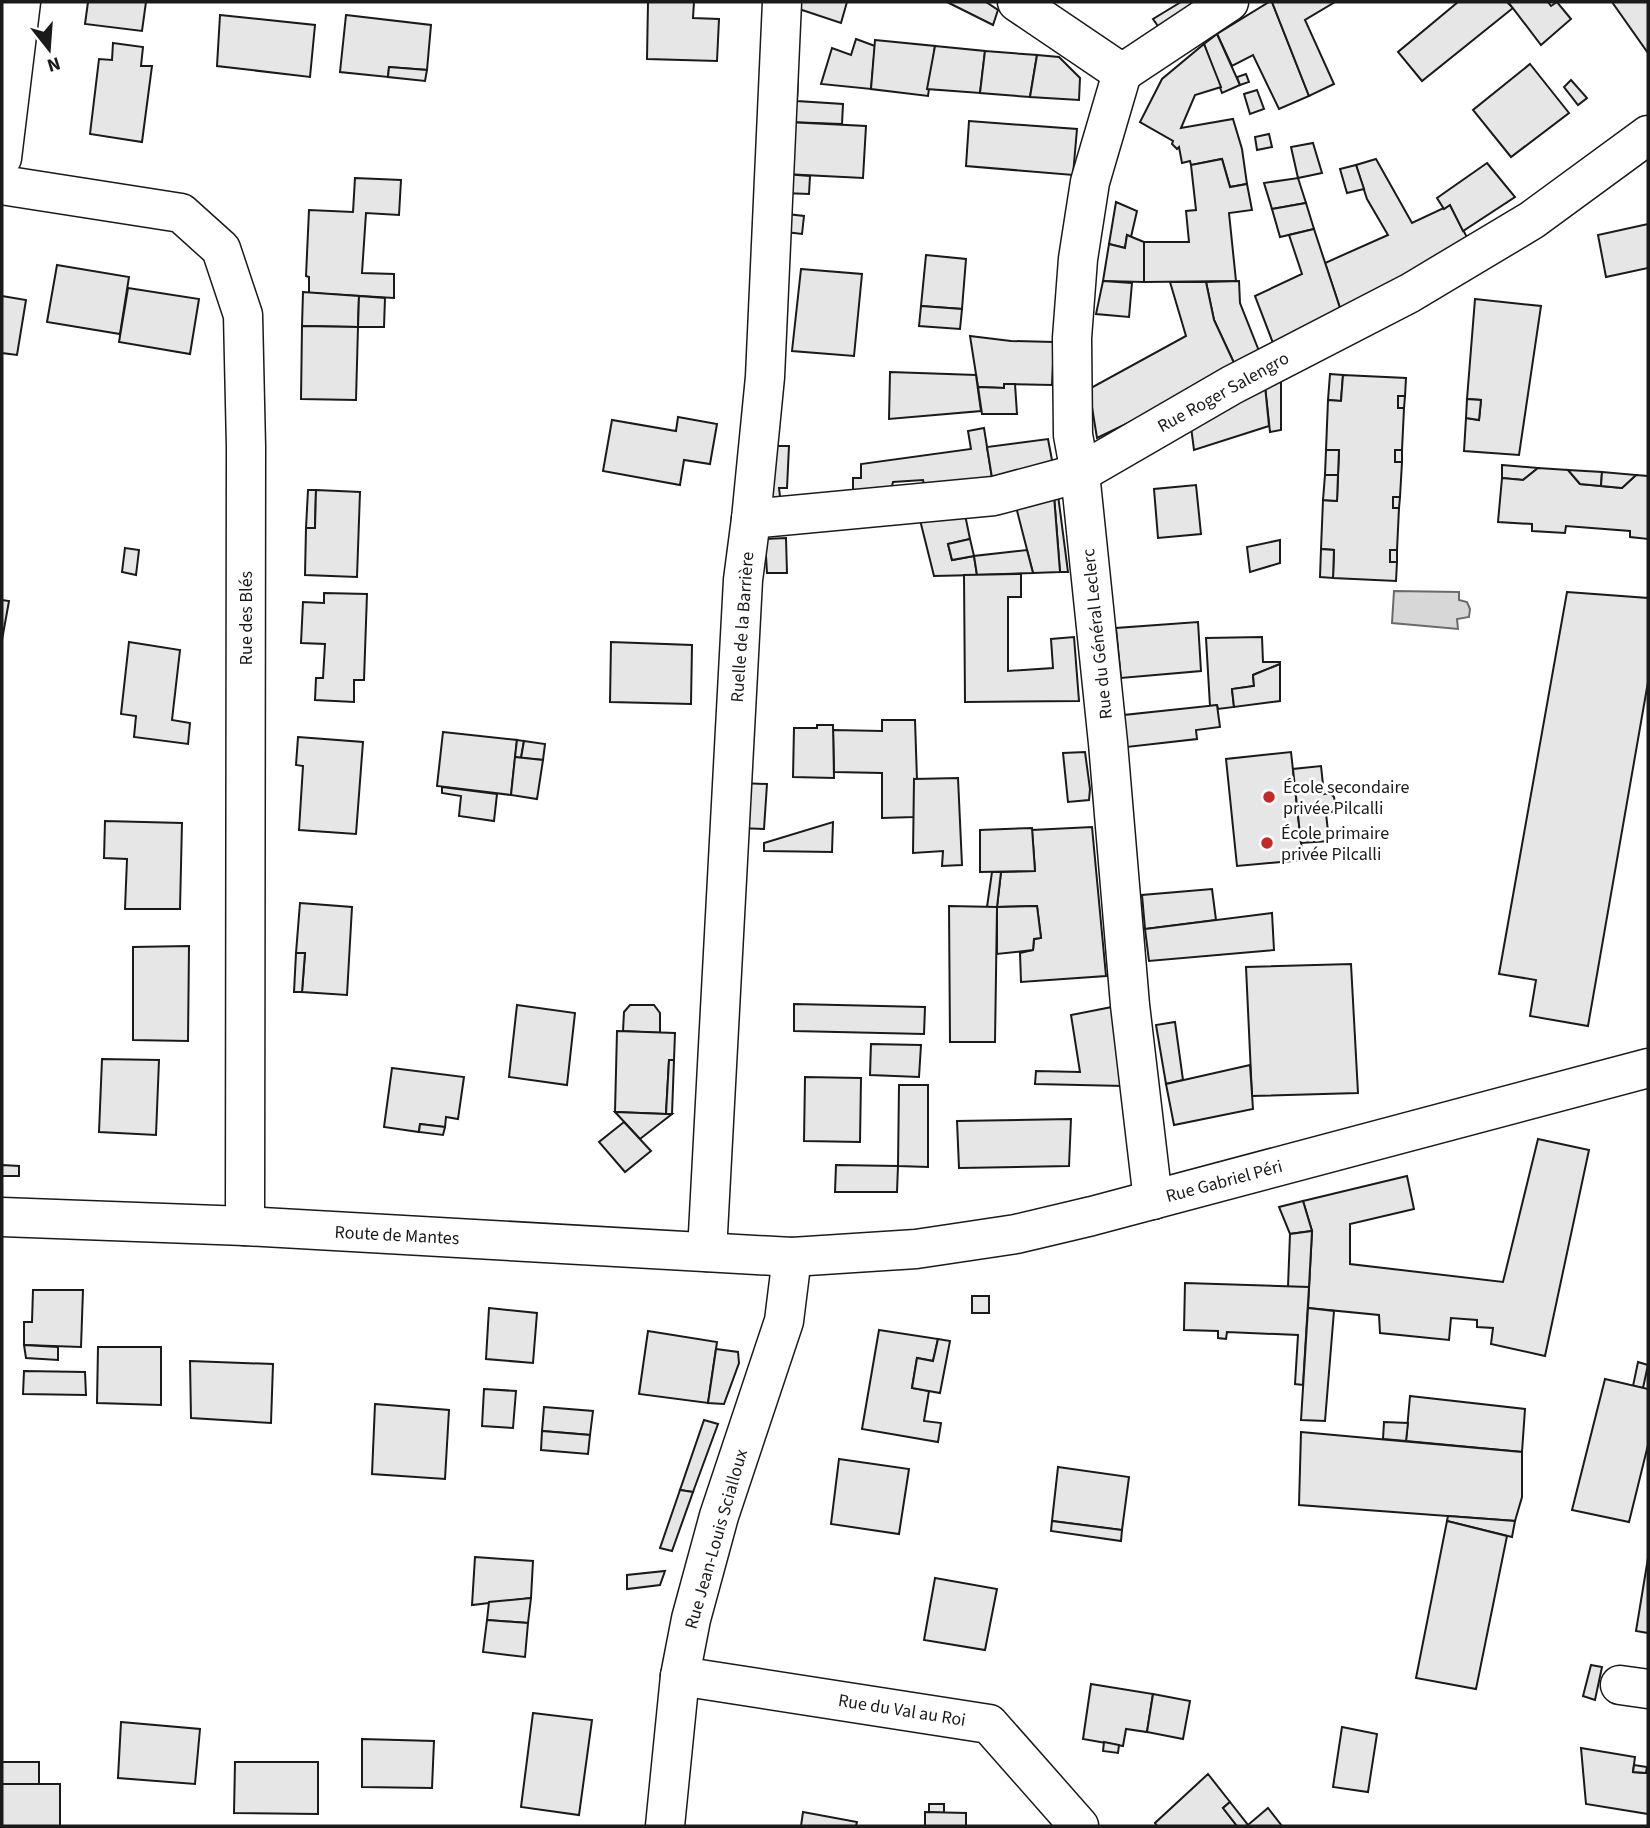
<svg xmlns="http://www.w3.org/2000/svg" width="1650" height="1828" font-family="'Source Sans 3',sans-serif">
	<rect width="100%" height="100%" fill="#fff"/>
	<polygon fill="#d7d7d7" stroke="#6a6a6a" stroke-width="2" points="1394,591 1459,592 1459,600 1467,602 1470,609 1469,617 1457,619 1458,629 1392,623"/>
	<g fill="#e6e6e6" stroke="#1a1a1a" stroke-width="2">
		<polygon points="88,2 146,2 142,31 85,24"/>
		<polygon points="648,2 694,2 693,18 719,19 717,61 647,59"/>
		<polygon points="793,2 847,2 841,23 793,7"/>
		<polygon points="947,2 986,2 998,10 993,25"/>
		<polygon points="1181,2 1203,2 1160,29 1153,19"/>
		<polygon points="1269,2 1272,2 1309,96 1279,109 1253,55 1232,66 1217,34"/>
		<polygon points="1272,2 1335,2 1305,20 1334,84 1309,96"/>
		<polygon points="1458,2 1507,2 1513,8 1422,81 1398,52"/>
		<polygon points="1510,2 1548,2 1551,6 1557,2 1571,19 1541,45 1509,3"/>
		<polygon points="1612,2 1648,2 1648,53"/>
		<polygon points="220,15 315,25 310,77 217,66"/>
		<polygon points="346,15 431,25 427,70 389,67 388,77 340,72"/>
		<polygon points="1217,34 1240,85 1222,93 1204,44"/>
		<polygon points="856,39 875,46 871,89 821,84 832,48 851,55"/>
		<polygon points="875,40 935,46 928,96 871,89"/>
		<polygon points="113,43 143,47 141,66 152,66 142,142 90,134 99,59 112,60"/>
		<polygon points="1204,44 1221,87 1195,95 1181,128 1233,119 1242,149 1247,184 1230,187 1222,159 1191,165 1190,161 1182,163 1179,147 1177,149 1172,144 1173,141 1140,122 1162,79"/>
		<polygon points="935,46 985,51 980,93 927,89"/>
		<polygon points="985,51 1037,55 1030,97 980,93"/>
		<polygon points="1037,55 1059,57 1080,78 1079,100 1030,97"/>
		<polygon points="1530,64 1569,113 1511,157 1473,110"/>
		<polygon points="389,67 427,70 425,81 388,77"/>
		<polygon points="1246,74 1249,82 1240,85 1237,77"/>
		<polygon points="789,80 798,80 797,101 843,104 842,124 787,122"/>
		<polygon points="1571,80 1587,98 1578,105 1564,87"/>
		<polygon points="1257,90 1264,109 1250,114 1244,94"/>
		<polygon points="969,121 1077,129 1073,175 966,166"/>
		<polygon points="787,122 866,126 863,178 784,174"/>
		<polygon points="1269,134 1272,147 1257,150 1255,137"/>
		<polygon points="1313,143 1322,173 1298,178 1291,147"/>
		<polygon points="1222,159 1230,187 1247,184 1252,210 1229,213 1236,281 1144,282 1144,242 1189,242 1186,211 1196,210 1191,165"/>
		<polygon points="1376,159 1412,223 1450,205 1470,243 1340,308 1325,263 1388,235 1367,199 1356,165"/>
		<polygon points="1487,163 1515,197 1463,231 1450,205 1444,209 1437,198"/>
		<polygon points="1356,165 1364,189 1347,193 1340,169"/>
		<polygon points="784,174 810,176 809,194 783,193"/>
		<polygon points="355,178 401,180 399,215 366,213 362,273 394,274 394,298 309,293 309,277 306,276 309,210 353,212"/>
		<polygon points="1298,178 1306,203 1272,209 1264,183"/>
		<polygon points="1116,202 1137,211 1131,237 1127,235 1125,248 1109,244"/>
		<polygon points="1306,203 1314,229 1280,237 1272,209"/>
		<polygon points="787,214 804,216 802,234 786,232"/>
		<polygon points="1648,224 1648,268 1606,277 1598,235"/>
		<polygon points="1314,229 1340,308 1273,343 1255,296 1302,274 1289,235"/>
		<polygon points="1127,235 1144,242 1144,282 1103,281 1109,244 1125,248"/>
		<polygon points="926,255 966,259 962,309 921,306"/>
		<polygon points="57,265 129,277 120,334 47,322"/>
		<polygon points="801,269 862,274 854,356 792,351"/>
		<polygon points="1103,281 1132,283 1129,317 1096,314"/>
		<polygon points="1239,281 1240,303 1259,351 1235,365 1214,320 1206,282"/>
		<polygon points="1170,282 1206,282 1214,320 1235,365 1176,400 1097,438 1089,389 1186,336"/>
		<polygon points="128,288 199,299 190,354 119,342"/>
		<polygon points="303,292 359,296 358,327 302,326"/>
		<polygon points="2,296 26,300 17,355 2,353"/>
		<polygon points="359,296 385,298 384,327 358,327"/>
		<polygon points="1475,299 1541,306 1519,455 1464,451 1466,418 1479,420 1481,400 1467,399"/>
		<polygon points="921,306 962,309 960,329 919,326"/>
		<polygon points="302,326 358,327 356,400 301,399"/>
		<polygon points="970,336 1011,341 1054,342 1052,385 1004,384 1004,388 978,387"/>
		<polygon points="890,372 976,375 981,411 889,419"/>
		<polygon points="1330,374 1343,375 1341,401 1328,400"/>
		<polygon points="1343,375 1406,378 1405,396 1398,396 1398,408 1404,408 1402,450 1395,450 1395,462 1402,462 1400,497 1393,497 1393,508 1399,508 1397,550 1390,550 1390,562 1397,562 1396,581 1333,578 1334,550 1321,549 1323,500 1337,501 1339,450 1326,450 1328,400 1341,401"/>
		<polygon points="1281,376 1281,430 1270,432 1265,386"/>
		<polygon points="1004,384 1015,384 1017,414 982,414 978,387 1004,388"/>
		<polygon points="1265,386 1269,426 1194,450 1191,427"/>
		<polygon points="1398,396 1405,396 1404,408 1398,408"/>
		<polygon points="1467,399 1481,400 1479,420 1466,418"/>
		<polygon points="678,417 717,424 710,464 684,460 680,485 603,471 612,420 676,431"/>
		<polygon points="984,428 993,484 926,493 923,480 893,482 890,494 853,497 853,478 861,478 861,464 971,449 968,431"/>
		<polygon points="1048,439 1055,476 993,484 987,447"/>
		<polygon points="768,446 789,446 787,488 779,488 781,505 765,499"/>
		<polygon points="1326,450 1339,450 1338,475 1325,475"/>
		<rect x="1395" y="450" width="7" height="12"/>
		<polygon points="1502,465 1538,468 1523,480 1502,478"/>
		<polygon points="1538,468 1568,470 1580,484 1622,488 1636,475 1648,476 1648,539 1630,537 1630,531 1566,526 1565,533 1532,531 1532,524 1498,522 1502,478 1523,480"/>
		<polygon points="1568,470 1602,472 1601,486 1580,484"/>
		<polygon points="1602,472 1636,475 1622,488 1601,486"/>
		<polygon points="1325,475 1338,475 1337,501 1323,500"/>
		<polygon points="1196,485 1201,534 1158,538 1154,489"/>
		<polygon points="308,490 316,490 315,528 306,528"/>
		<polygon points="316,490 360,492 357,577 305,575 306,528 315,528"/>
		<polygon points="1058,495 1068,572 1060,572 1054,496"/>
		<polygon points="1054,496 1060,572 1033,573 1014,499"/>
		<polygon points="1393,497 1400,497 1399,508 1393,508"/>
		<polygon points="963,505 970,539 948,544 952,560 974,556 977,575 934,576 919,516"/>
		<polygon points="786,538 787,573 767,573 765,539"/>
		<polygon points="970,539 974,556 952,560 948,544"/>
		<polygon points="1280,540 1280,563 1250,572 1247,547"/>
		<polygon points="125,548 139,550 136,575 122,572"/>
		<polygon points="1321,549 1334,550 1333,578 1320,577"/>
		<polygon points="1027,550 1033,573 977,575 974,556"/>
		<rect x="1390" y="550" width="7" height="12"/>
		<polygon points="1021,574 1021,597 1008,597 1008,671 1053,668 1051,639 1074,637 1079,701 965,702 964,575"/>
		<polygon points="1567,592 1648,598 1648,682 1588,1026 1530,1016 1536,980 1499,974"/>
		<polygon points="324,593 367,594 364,680 354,680 354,702 315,700 316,678 323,678 325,644 301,643 303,602 324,603"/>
		<polygon points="2,600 9,601 2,640"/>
		<polygon points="1198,622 1201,671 1121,678 1116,628"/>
		<polygon points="1262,637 1263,662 1280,662 1280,664 1253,675 1254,686 1232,689 1234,707 1218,709 1217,705 1210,706 1206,638"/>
		<polygon points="129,642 180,650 172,720 190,723 188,744 134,737 136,716 121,714"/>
		<polygon points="611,642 692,645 691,704 610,702"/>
		<polygon points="1280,664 1280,701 1234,707 1232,689 1254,686 1253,675"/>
		<polygon points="1217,705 1220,727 1196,730 1197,739 1127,747 1124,715"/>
		<polygon points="882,720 915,720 917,780 914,779 914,817 882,818 882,773 834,772 833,730 882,731"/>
		<polygon points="817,725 833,725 834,778 793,777 794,728 817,728"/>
		<polygon points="443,732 517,740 511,795 437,786"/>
		<polygon points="298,737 363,742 356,834 299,830 303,766 296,765"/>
		<polygon points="517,740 524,741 521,758 515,757"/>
		<polygon points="524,741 545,744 543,760 521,758"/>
		<polygon points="1085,752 1090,789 1089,800 1068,802 1063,753"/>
		<polygon points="1291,752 1303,860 1237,866 1226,759"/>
		<polygon points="515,757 543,760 537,799 511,795"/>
		<polygon points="1321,766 1324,794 1330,793 1334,797 1336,808 1332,812 1326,813 1329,841 1301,843 1293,769"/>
		<polygon points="958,778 962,865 942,866 943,851 913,853 914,779"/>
		<polygon points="741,783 767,784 764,829 739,828"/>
		<polygon points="442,787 497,794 494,821 459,816 461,796 442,793"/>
		<polygon points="105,821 182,823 180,909 125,909 127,859 104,858"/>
		<polygon points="833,822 832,852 764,851 764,843"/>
		<polygon points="1092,827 1106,976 1021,982 1020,953 1033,950 1034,939 1041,938 1037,906 997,907 1001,872 1035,871 1032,830"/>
		<polygon points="1032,828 1035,871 980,872 980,830"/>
		<polygon points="992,872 1001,872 997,907 987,907"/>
		<polygon points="1212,889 1216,920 1145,929 1142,895"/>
		<polygon points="300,903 352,907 347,995 302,992 305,953 296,953"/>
		<polygon points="949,906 997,907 995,1042 950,1042"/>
		<polygon points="1037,906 1041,938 1034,939 1033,950 997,954 997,907"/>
		<polygon points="1272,913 1274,950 1149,961 1145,929"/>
		<polygon points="189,946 188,1041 133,1040 133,947"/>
		<polygon points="296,953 305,953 302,992 294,992"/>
		<polygon points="1351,964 1358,1093 1252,1096 1246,967"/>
		<polygon points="794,1004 925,1007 924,1034 794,1031"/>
		<polygon points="517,1005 575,1013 567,1085 509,1077"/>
		<polygon points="630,1005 654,1005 660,1013 660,1033 623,1031 624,1012"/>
		<polygon points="1112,1007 1124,1086 1035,1084 1036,1071 1080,1072 1071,1015"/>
		<polygon points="1175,1022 1183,1080 1166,1084 1156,1025"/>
		<polygon points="617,1031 675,1033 674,1060 669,1060 666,1114 615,1112"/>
		<polygon points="871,1044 921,1045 919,1077 870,1075"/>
		<polygon points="102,1059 159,1060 156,1135 99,1132"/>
		<polygon points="669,1060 674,1060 672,1114 666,1114"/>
		<polygon points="1250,1065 1253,1109 1174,1125 1166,1084"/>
		<polygon points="392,1068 464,1077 458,1119 446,1117 445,1127 420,1124 419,1132 384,1127"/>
		<polygon points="805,1077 861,1078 860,1142 804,1141"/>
		<polygon points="899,1085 928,1085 928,1167 898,1166"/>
		<polygon points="615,1112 666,1114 672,1114 640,1139"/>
		<polygon points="1071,1119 1069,1166 959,1168 957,1121"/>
		<polygon points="624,1122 651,1151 625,1172 599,1142"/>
		<polygon points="420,1124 445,1127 443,1135 419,1132"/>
		<polygon points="1538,1139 1589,1150 1545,1356 1491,1344 1493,1328 1477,1327 1477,1320 1451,1318 1449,1340 1380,1333 1379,1315 1308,1308 1312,1231 1303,1201 1407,1176 1414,1209 1350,1224 1350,1264 1503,1282"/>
		<polygon points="2,1165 19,1166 19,1176 2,1176"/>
		<polygon points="836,1165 898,1166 897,1192 835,1192"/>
		<polygon points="1303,1201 1312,1231 1290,1234 1279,1207"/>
		<polygon points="1312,1231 1309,1287 1288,1287 1290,1234"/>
		<polygon points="1185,1283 1309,1287 1303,1385 1295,1384 1298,1335 1227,1332 1226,1339 1218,1338 1218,1331 1184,1330"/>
		<polygon points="33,1290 83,1290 81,1347 24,1345 24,1322 32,1322"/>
		<rect x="972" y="1296" width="17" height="17"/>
		<polygon points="489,1308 537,1313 533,1363 486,1359"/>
		<polygon points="1308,1308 1334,1311 1325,1421 1301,1420"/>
		<polygon points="879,1330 938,1339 933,1361 917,1358 912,1388 929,1391 924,1421 941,1423 938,1442 862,1429"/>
		<polygon points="648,1331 717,1342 708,1403 639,1394"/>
		<polygon points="938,1339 950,1341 940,1393 912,1388 917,1358 933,1361"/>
		<polygon points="24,1345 58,1347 58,1360 26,1358"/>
		<polygon points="98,1347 161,1347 161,1405 97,1403"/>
		<polygon points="716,1349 738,1352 739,1363 724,1404 708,1403"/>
		<polygon points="190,1361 273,1364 271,1423 191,1418"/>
		<polygon points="1638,1362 1648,1365 1643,1388 1633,1386"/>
		<polygon points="24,1371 85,1372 86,1395 23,1394"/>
		<polygon points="1605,1379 1648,1389 1648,1445 1629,1522 1572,1510"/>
		<polygon points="484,1389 516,1391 513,1428 482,1426"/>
		<polygon points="1410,1396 1525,1409 1522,1452 1406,1441"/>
		<polygon points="375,1404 449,1410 445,1479 372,1474"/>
		<polygon points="544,1407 593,1411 590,1435 542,1431"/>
		<polygon points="704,1420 718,1424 693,1492 680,1490"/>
		<polygon points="1384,1422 1408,1423 1406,1441 1383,1439"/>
		<polygon points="542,1431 590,1435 588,1454 541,1450"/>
		<polygon points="1301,1432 1522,1452 1522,1497 1515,1521 1299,1505"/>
		<polygon points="839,1459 909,1469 899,1534 831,1524"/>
		<polygon points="1058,1467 1129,1477 1122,1530 1052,1521"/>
		<polygon points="680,1490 693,1492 672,1551 660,1548"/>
		<polygon points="1448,1516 1515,1521 1512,1537 1447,1521"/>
		<polygon points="1052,1521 1122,1530 1121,1541 1051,1531"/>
		<polygon points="1447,1521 1507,1536 1476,1689 1416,1678"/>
		<polygon points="475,1557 533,1561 531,1598 472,1605"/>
		<polygon points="1648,1558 1648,1633 1636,1631"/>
		<polygon points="665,1571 660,1585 627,1589 627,1575"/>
		<polygon points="935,1578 997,1589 985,1650 924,1640"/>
		<polygon points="531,1598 528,1623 487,1620 489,1602"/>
		<polygon points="487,1620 528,1623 525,1657 483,1652"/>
		<polygon points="1591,1665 1602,1667 1595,1700 1583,1696"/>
		<polygon points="1091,1684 1153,1694 1147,1732 1126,1729 1123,1746 1083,1739"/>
		<polygon points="1153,1694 1190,1701 1183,1739 1147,1732"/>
		<polygon points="533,1713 592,1720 579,1815 521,1807"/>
		<polygon points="121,1722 200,1729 195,1784 118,1778"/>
		<polygon points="1342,1727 1377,1734 1368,1792 1333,1787"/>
		<polygon points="362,1739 434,1741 432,1788 362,1787"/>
		<polygon points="1104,1742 1119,1745 1118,1753 1103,1751"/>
		<polygon points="1581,1748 1635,1757 1633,1772 1646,1773 1648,1767 1648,1814 1586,1804"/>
		<rect x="2" y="1762" width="37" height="22"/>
		<polygon points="235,1762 318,1762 318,1814 234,1813"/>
		<polygon points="1634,1765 1647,1767 1646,1773 1633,1772"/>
		<polygon points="1208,1774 1230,1802 1223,1808 1237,1826 1157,1826 1155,1823"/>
		<rect x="2" y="1784" width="58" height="42"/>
		<polygon points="1230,1802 1248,1825 1246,1826 1237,1826 1223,1808"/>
		<polygon points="929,1804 944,1804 944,1813 929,1812"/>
		<polygon points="1268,1808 1282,1826 1246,1826 1248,1825"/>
		<polygon points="803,1812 857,1822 856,1826 801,1826"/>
		<polygon points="925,1812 966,1813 966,1826 925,1826"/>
	</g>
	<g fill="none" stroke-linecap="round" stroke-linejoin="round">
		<defs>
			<g id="minor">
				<polyline points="1017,2 1122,73"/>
				<polyline points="1122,73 1090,182 1078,259 1072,338 1073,435 1080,473 1108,743 1130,1005 1153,1200"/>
				<polyline points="1122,73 1229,2"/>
				<polyline points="2,158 21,2"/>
				<polyline points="2,185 181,213 221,249 243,315 246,447 245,1226"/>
				<polyline points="751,519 994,496 1080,473 1232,385 1410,293 1532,220 1648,135"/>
				<polyline points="2,1217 245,1226 792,1257 916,1249 1016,1234 1092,1216 1648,1068"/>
				<polyline points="707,1252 743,580 751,519 765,377 782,2"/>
				<polyline points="680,1676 989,1724 1079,1826"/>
				<polyline points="1620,1685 1648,1689"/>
				<polyline points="665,1826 680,1676 691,1619 719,1516 784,1321 792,1257"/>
			</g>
		</defs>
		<use href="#minor" stroke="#1a1a1a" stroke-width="41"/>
		<use href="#minor" stroke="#fff" stroke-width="38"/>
	</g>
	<g fill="#c62828" stroke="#fff" stroke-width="2.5">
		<circle cx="1269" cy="797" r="7"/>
		<circle cx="1267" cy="843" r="7"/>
	</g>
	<g text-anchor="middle" stroke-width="5" stroke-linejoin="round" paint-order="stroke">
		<g font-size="18" fill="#1a1a1a" stroke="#fff">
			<text transform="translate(1223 392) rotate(-29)" y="6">Rue Roger Salengro</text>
			<text transform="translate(246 618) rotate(-90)" y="6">Rue des Blés</text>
			<text transform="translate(742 627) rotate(-86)" y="6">Ruelle de la Barrière</text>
			<text transform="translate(1097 634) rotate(-96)" y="6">Rue du Général Leclerc</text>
			<text transform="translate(1224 1181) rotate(-15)" y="6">Rue Gabriel Péri</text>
			<text transform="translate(397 1235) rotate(3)" y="6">Route de Mantes</text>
			<text transform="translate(716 1539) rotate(-74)" y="6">Rue Jean-Louis Scialloux</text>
			<text transform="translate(902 1710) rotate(9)" y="6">Rue du Val au Roi</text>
		</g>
		<g font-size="18" fill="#1a1a1a" stroke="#fff" text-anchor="start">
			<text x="1283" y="793">École secondaire<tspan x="1283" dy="21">privée Pilcalli</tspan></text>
			<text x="1281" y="839">École primaire<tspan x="1281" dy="21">privée Pilcalli</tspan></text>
		</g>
	</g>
	<rect width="1650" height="1828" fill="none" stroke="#1a1a1a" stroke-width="7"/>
	<g transform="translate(49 49) rotate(163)" stroke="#ffffff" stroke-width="5" paint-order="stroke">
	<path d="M0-5L12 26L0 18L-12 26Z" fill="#1a1a1a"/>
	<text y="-10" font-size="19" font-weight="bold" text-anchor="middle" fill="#1a1a1a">N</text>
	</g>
</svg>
